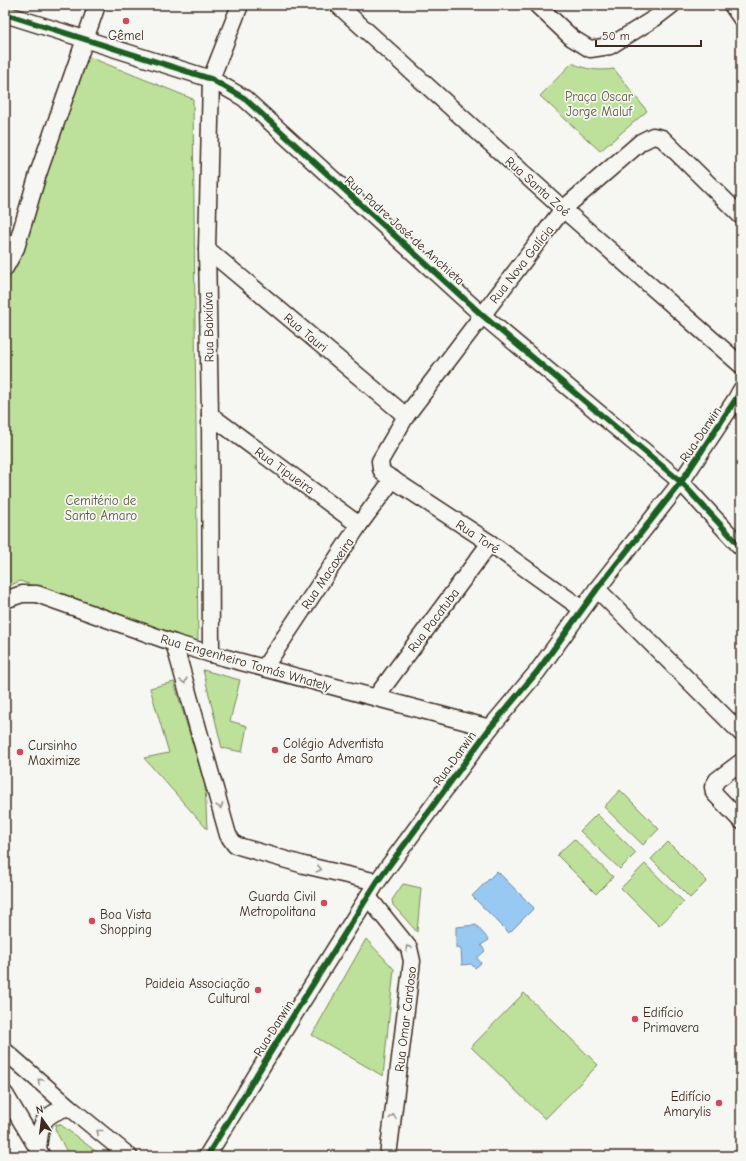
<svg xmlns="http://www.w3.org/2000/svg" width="746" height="1161" font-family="'Comic Neue',sans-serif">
	<rect width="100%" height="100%" fill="#f6f6f2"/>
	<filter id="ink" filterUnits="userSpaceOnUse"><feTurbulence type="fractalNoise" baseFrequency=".025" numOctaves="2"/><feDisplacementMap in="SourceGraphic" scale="8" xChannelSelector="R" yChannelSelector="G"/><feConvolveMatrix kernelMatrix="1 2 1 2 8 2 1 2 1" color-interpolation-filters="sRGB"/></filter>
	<g filter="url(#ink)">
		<g fill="#bde19b" stroke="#7c865c">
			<polygon points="89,57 193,99 198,645 20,581 5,588 5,281 11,276 45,167"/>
			<path d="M572,63c14,7 27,8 42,6l33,42 -47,40 -60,-55z"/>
			<polygon points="203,670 240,680 230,721 247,726 242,752 222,748"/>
			<polygon points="174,682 205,785 207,829 144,758 169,753 150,688"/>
			<polygon points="620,790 659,829 643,845 604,807"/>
			<polygon points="597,814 636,853 620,869 580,831"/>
			<polygon points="574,839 613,877 596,894 557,855"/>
			<polygon points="668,842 707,881 690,898 651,859"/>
			<polygon points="645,864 684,902 659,926 621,888"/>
			<polygon points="403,884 421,888 417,932 393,905 392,900"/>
			<polygon points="366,939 394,969 383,1076 312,1035"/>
			<polygon points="524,993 598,1065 545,1119 471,1047"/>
			<polygon points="56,1124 61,1125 102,1156 69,1156 55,1129"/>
		</g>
		<g fill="#97c9f3" stroke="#72899e">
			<polygon points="497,871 534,908 509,933 472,896"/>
			<polygon points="476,925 489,940 481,945 485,951 477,958 481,963 475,968 471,964 462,965 461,949 456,948 456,927"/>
		</g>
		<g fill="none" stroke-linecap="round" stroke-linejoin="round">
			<defs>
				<g id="minor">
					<polyline points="338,5 563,209 741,365"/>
					<polyline points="537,5 572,38 590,49 610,46 655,18 672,5"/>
					<polyline points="732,5 741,18"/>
					<polyline points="5,14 211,79 244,98 482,315 681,482 741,547"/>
					<polyline points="207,249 406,416"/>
					<polyline points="5,268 16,248 38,174 97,5"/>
					<polyline points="210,415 359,525"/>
					<polyline points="597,589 741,733"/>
					<polyline points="5,600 22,594 37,594 174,643 211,654 490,728"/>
					<polyline points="582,609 490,543 383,473 381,469 380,461 406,416 563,209 641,142 653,136 662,138 741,216"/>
					<polyline points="174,643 228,835 235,845 304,865 377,882"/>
					<polyline points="211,654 210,415 207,249 211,79 240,5"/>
					<polyline points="264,668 359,525 393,479"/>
					<polyline points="376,697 490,543"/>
					<polyline points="741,762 717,780 713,787 714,793 741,821"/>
					<polyline points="368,897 409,948 412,961 388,1156"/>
					<polyline points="5,1051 69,1107 129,1156"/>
					<polyline points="5,1094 42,1156"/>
					<path d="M38,1150c2,-27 4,-35 31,-43"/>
					<polyline points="207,1156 273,1048 377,882 490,728 537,672 597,589 681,482 736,399 741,390"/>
				</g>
			</defs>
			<use href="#minor" stroke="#3b2a1e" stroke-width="19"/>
			<use href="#minor" stroke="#f6f6f2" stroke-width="16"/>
			<defs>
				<g id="cycleway">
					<polyline points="5,14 211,79 244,98 482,315 681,482 741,547"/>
					<polyline points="207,1156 273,1048 377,882 490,728 537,672 597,589 681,482 736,399 741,390"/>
				</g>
			</defs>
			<use href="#cycleway" stroke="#f6f6f2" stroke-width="8"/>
			<use href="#cycleway" stroke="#1b5e20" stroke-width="6"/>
		</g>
		<defs><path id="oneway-chevron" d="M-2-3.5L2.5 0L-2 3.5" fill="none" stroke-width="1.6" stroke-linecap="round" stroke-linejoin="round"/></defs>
		<g stroke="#989088">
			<use href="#oneway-chevron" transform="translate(184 681) rotate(74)"/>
			<use href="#oneway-chevron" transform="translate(220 806) rotate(74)"/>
			<use href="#oneway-chevron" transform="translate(319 869) rotate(13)"/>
			<use href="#oneway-chevron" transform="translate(408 948) rotate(-122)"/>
			<use href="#oneway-chevron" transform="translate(40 1081) rotate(-138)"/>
			<use href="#oneway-chevron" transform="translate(393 1117) rotate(-83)"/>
			<use href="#oneway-chevron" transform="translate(99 1132) rotate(-141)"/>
		</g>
	</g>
	<g fill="#d1495b" stroke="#f6f6f2" stroke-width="1.5">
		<circle cx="126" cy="21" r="4"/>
		<circle cx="275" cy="750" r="4"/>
		<circle cx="20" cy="752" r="4"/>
		<circle cx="324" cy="903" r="4"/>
		<circle cx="92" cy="921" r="4"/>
		<circle cx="258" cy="990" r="4"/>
		<circle cx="635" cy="1019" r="4"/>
		<circle cx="719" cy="1103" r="4"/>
	</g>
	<g text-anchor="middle" stroke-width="3.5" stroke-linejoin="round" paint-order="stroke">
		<g font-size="13" fill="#3b2a1e" stroke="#f6f6f2" text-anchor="start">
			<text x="126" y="40" text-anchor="middle">Gêmel</text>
			<text x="283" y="748">Colégio Adventista<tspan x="283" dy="15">de Santo Amaro</tspan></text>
			<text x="28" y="750">Cursinho<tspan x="28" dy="15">Maximize</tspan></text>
			<text x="316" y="901" text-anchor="end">Guarda Civil<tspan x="316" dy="15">Metropolitana</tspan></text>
			<text x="100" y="919">Boa Vista<tspan x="100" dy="15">Shopping</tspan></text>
			<text x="250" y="988" text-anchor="end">Paideia Associação<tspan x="250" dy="15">Cultural</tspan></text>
			<text x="643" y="1017">Edifício<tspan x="643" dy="15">Primavera</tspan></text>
			<text x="711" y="1101" text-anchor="end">Edifício<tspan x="711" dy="15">Amarylis</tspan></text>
		</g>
		<g font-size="13" fill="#5c583d" stroke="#f6f6f2">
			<text x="599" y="101">Praça Oscar<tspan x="599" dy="15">Jorge Maluf</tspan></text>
			<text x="101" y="505">Cemitério de<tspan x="101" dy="15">Santo Amaro</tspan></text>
		</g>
		<g font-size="13" fill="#3b2a1e" stroke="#f6f6f2">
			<text transform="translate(538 186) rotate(42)" y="5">Rua Santa Zoé</text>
			<text transform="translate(405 230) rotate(42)" y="5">Rua Padre José de Anchieta</text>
			<text transform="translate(521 264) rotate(-52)" y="5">Rua Nova Galícia</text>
			<text transform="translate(208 327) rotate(-91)" y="5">Rua Baixiúva</text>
			<text transform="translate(306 332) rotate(40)" y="5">Rua Tauri</text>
			<text transform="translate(700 434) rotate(-56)" y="5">Rua Darwin</text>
			<text transform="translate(285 470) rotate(36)" y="5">Rua Tipueira</text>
			<text transform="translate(478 536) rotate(34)" y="5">Rua Toré</text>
			<text transform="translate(327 573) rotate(-56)" y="5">Rua Macaxeira</text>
			<text transform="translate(433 620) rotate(-53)" y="5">Rua Pacatuba</text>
			<text transform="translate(246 662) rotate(16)" y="5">Rua Engenheiro Tomás Whately</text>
			<text transform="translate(454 758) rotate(-54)" y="5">Rua Darwin</text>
			<text transform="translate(405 1019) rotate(-83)" y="5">Rua Omar Cardoso</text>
			<text transform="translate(273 1028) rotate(-58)" y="5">Rua Darwin</text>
		</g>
	</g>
	<rect width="746" height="1161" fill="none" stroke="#f6f6f2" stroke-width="20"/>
	<rect x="10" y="10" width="726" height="1141" fill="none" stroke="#3b2a1e" stroke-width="1.5" filter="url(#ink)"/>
	<g transform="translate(42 1119) rotate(346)" stroke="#f6f6f2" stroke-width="3" paint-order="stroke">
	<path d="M0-3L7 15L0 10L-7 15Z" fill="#3b2a1e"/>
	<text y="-6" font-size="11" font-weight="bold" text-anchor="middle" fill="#3b2a1e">N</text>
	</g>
	<path d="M596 40v6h105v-6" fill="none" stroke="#3b2a1e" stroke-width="2"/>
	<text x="602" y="40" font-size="12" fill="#3b2a1e" stroke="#f6f6f2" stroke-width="3" paint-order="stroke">50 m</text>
</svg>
